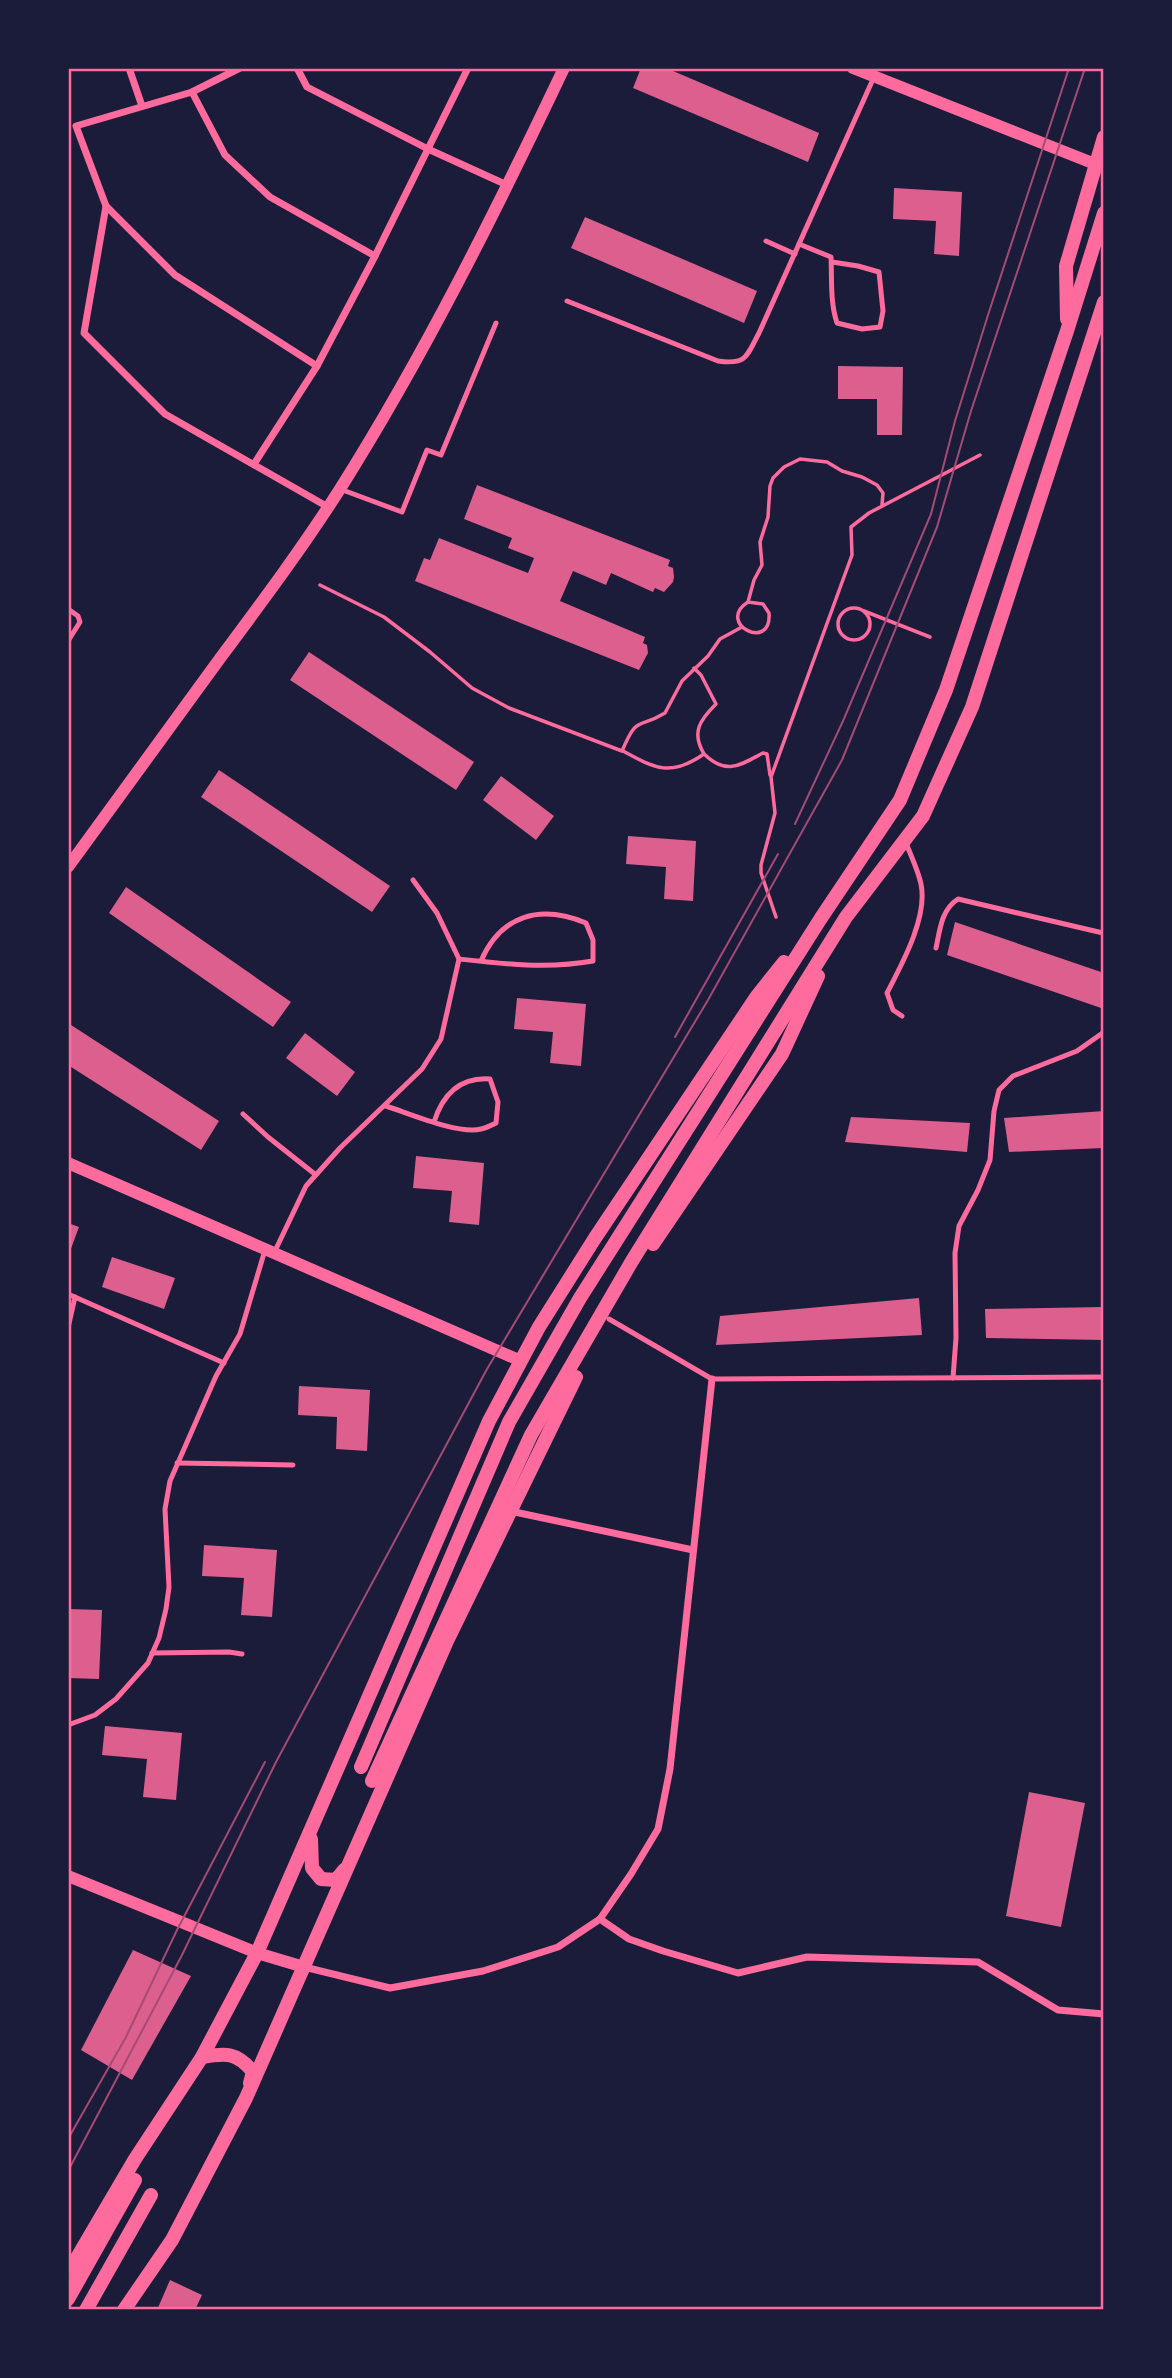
<svg xmlns="http://www.w3.org/2000/svg" width="1172" height="2378" font-family="'Alegreya Sans',sans-serif">
	<rect width="100%" height="100%" fill="#1b1b3a"/>
	<g fill="#dd5f8e">
		<polygon points="641,68 666,68 819,133 808,162 633,88"/>
		<polygon points="894,188 962,192 959,256 934,254 936,221 893,219"/>
		<polygon points="585,217 757,291 744,323 571,248"/>
		<polygon points="838,366 903,367 902,435 877,435 877,399 838,399"/>
		<polygon points="477,485 670,560 668,566 673,568 674,577 673,582 664,592 655,588 653,592 611,573 606,585 573,571 560,601 645,637 643,643 647,645 648,653 639,670 415,581 424,558 430,560 439,538 528,573 534,558 508,548 512,538 464,519"/>
		<polygon points="309,652 474,762 456,790 290,680"/>
		<polygon points="219,770 390,886 372,912 201,797"/>
		<polygon points="501,776 554,816 536,840 483,800"/>
		<polygon points="628,836 696,841 693,901 664,899 666,867 626,864"/>
		<polygon points="126,887 291,1002 273,1027 109,913"/>
		<polygon points="955,922 1104,973 1104,1003 1101,1008 947,955"/>
		<polygon points="517,998 586,1004 581,1066 550,1063 553,1032 514,1029"/>
		<polygon points="68,1023 219,1121 201,1150 68,1065"/>
		<polygon points="305,1033 355,1072 337,1096 286,1058"/>
		<polygon points="1104,1111 1104,1148 1009,1152 1004,1118"/>
		<polygon points="851,1117 970,1123 967,1152 845,1142"/>
		<polygon points="416,1156 484,1163 479,1225 449,1222 452,1191 413,1188"/>
		<polygon points="68,1223 79,1227 69,1254 68,1254"/>
		<polygon points="112,1257 175,1278 164,1309 102,1287"/>
		<polygon points="919,1298 922,1335 716,1345 720,1316"/>
		<polygon points="1104,1307 1104,1340 986,1338 985,1309"/>
		<polygon points="299,1386 370,1390 367,1451 336,1449 337,1417 298,1415"/>
		<polygon points="204,1545 277,1550 272,1617 241,1615 244,1578 202,1576"/>
		<polygon points="68,1609 102,1610 99,1679 68,1678"/>
		<polygon points="105,1726 182,1733 176,1800 143,1797 147,1759 102,1755"/>
		<polygon points="1029,1792 1085,1803 1061,1927 1006,1916"/>
		<polygon points="133,1950 191,1976 132,2080 81,2050"/>
		<polygon points="170,2280 202,2295 195,2310 157,2310"/>
	</g>
	<g fill="none" stroke-linecap="round" stroke-linejoin="round">
		<g stroke="#ff6b9d" stroke-width="3.5">
			<path d="M320,585l64,32 46,35 42,36 37,20 113,43c16,-37 15,-21 43,-38l17,-32 26,-25 12,-17 22,-12"/>
			<path d="M748,602l15,2 6,9c3,40 -54,10 -21,-11l6,-22 8,-15 -2,-23 8,-25 2,-31 3,-8 11,-11 16,-8 27,3 15,9 20,6 15,8 6,8 -1,12"/>
			<circle cx="854" cy="624" r="16"/>
			<polyline points="864,611 930,637"/>
			<path d="M623,751c33,18 48,26 81,3 -13,-22 -4,-34 12,-50l-15,-29 -7,-7"/>
			<path d="M704,754c23,22 36,11 59,-1l4,1 3,21"/>
			<polyline points="776,917 761,873 761,865 775,813 771,777 852,555 851,527 869,513 980,455"/>
		</g>
		<g stroke="#ff6b9d" stroke-width="5">
			<polyline points="766,241 795,254"/>
			<path d="M799,244l32,13c1,22 -1,45 6,66l25,6 18,-2 3,-16 -4,-39 -21,-6 -26,-4"/>
			<path d="M567,301l151,60c29,4 28,-4 41,-28l115,-256"/>
			<polyline points="340,489 402,512 427,450 441,455 496,323"/>
			<polyline points="68,609 78,616 80,622 68,641"/>
			<path d="M936,948c4,-18 5,-38 22,-49l145,34"/>
			<path d="M459,959c45,5 89,10 134,2v-21l-7,-17c-46,-19 -85,-8 -105,38"/>
			<path d="M902,1016l-9,-6 -6,-17c15,-29 41,-76 34,-109 -3,-14 -10,-28 -15,-41"/>
			<path d="M386,1106c22,7 73,29 95,23 5,-1 11,-4 15,-6l2,-21 -8,-23c-30,-2 -47,15 -56,43"/>
			<polyline points="243,1114 268,1137 316,1175"/>
			<polyline points="274,1253 306,1186 340,1148 422,1069 441,1039 459,959 437,913 413,880"/>
			<polyline points="68,1294 224,1363"/>
			<polyline points="609,1319 712,1379 1104,1377"/>
			<polyline points="68,1328 75,1297"/>
			<polyline points="953,1378 956,1338 955,1253 959,1226 978,1190 990,1160 994,1111 999,1090 1013,1076 1077,1051 1104,1032"/>
			<polyline points="177,1463 293,1465"/>
			<polyline points="152,1653 229,1652 242,1654"/>
			<polyline points="68,1725 95,1715 116,1699 148,1663 159,1638 166,1609 169,1587 165,1509 170,1481 216,1376 240,1334 265,1250"/>
		</g>
		<g stroke="#ff6b9d" stroke-width="7">
			<polyline points="129,68 142,106"/>
			<polyline points="240,68 192,92 76,126 106,206 84,333 165,414 328,507"/>
			<polyline points="297,68 307,87 428,149 507,185"/>
			<polyline points="192,92 225,155 270,197 375,256"/>
			<polyline points="106,206 175,275 317,366"/>
			<polyline points="254,464 317,366 375,256 468,68"/>
			<polyline points="510,1511 693,1550"/>
			<polyline points="600,1919 629,1939 663,1951 738,1973 807,1957 978,1962 1058,2010 1104,2014"/>
			<polyline points="304,1967 390,1988 483,1971 558,1947 600,1919 631,1874 658,1829 670,1769 712,1379"/>
		</g>
		<g stroke="#ff6b9d" stroke-width="12">
			<polyline points="853,68 1095,164"/>
			<path d="M68,867c51,-70 102,-140 153,-210 41,-55 82,-110 119,-168 85,-135 156,-278 224,-421"/>
			<polyline points="68,1163 521,1361"/>
			<polyline points="68,1876 257,1953 304,1967"/>
		</g>
		<g stroke="#ff6b9d" stroke-width="14">
			<polyline points="1067,319 1066,266 1104,137"/>
			<polyline points="653,1244 782,1054 818,976"/>
			<polyline points="361,1767 509,1422 580,1298 821,918 900,800 946,690 1067,331 1104,213"/>
			<polyline points="372,1781 531,1435 632,1261 846,917 923,816 972,707 1104,302"/>
			<polyline points="311,1839 312,1868 321,1879 336,1880 344,1870"/>
			<path d="M202,2057c24,-4 35,-5 51,15l-3,11"/>
			<polyline points="68,2273 135,2159 202,2057 257,1953 489,1421 539,1327 595,1238 757,996 784,962"/>
			<polyline points="68,2299 135,2180"/>
			<polyline points="86,2310 151,2195"/>
			<polyline points="124,2310 172,2240 246,2098 447,1641 576,1377"/>
		</g>
		<g stroke="#a44b75" stroke-width="2">
			<polyline points="795,824 843,721 931,514 955,421 988,315 1069,68"/>
			<polyline points="675,1037 778,854"/>
			<polyline points="68,2139 126,2037 177,1930 265,1762"/>
			<polyline points="68,2171 181,1957 276,1762 487,1369 708,1000 842,760 937,527 971,411 1085,68"/>
		</g>
	</g>
	<rect width="1172" height="2378" fill="none" stroke="#1b1b3a" stroke-width="140"/>
	<rect x="70" y="70" width="1032" height="2238" fill="none" stroke="#ff6b9d" stroke-width="2.5"/>
</svg>
